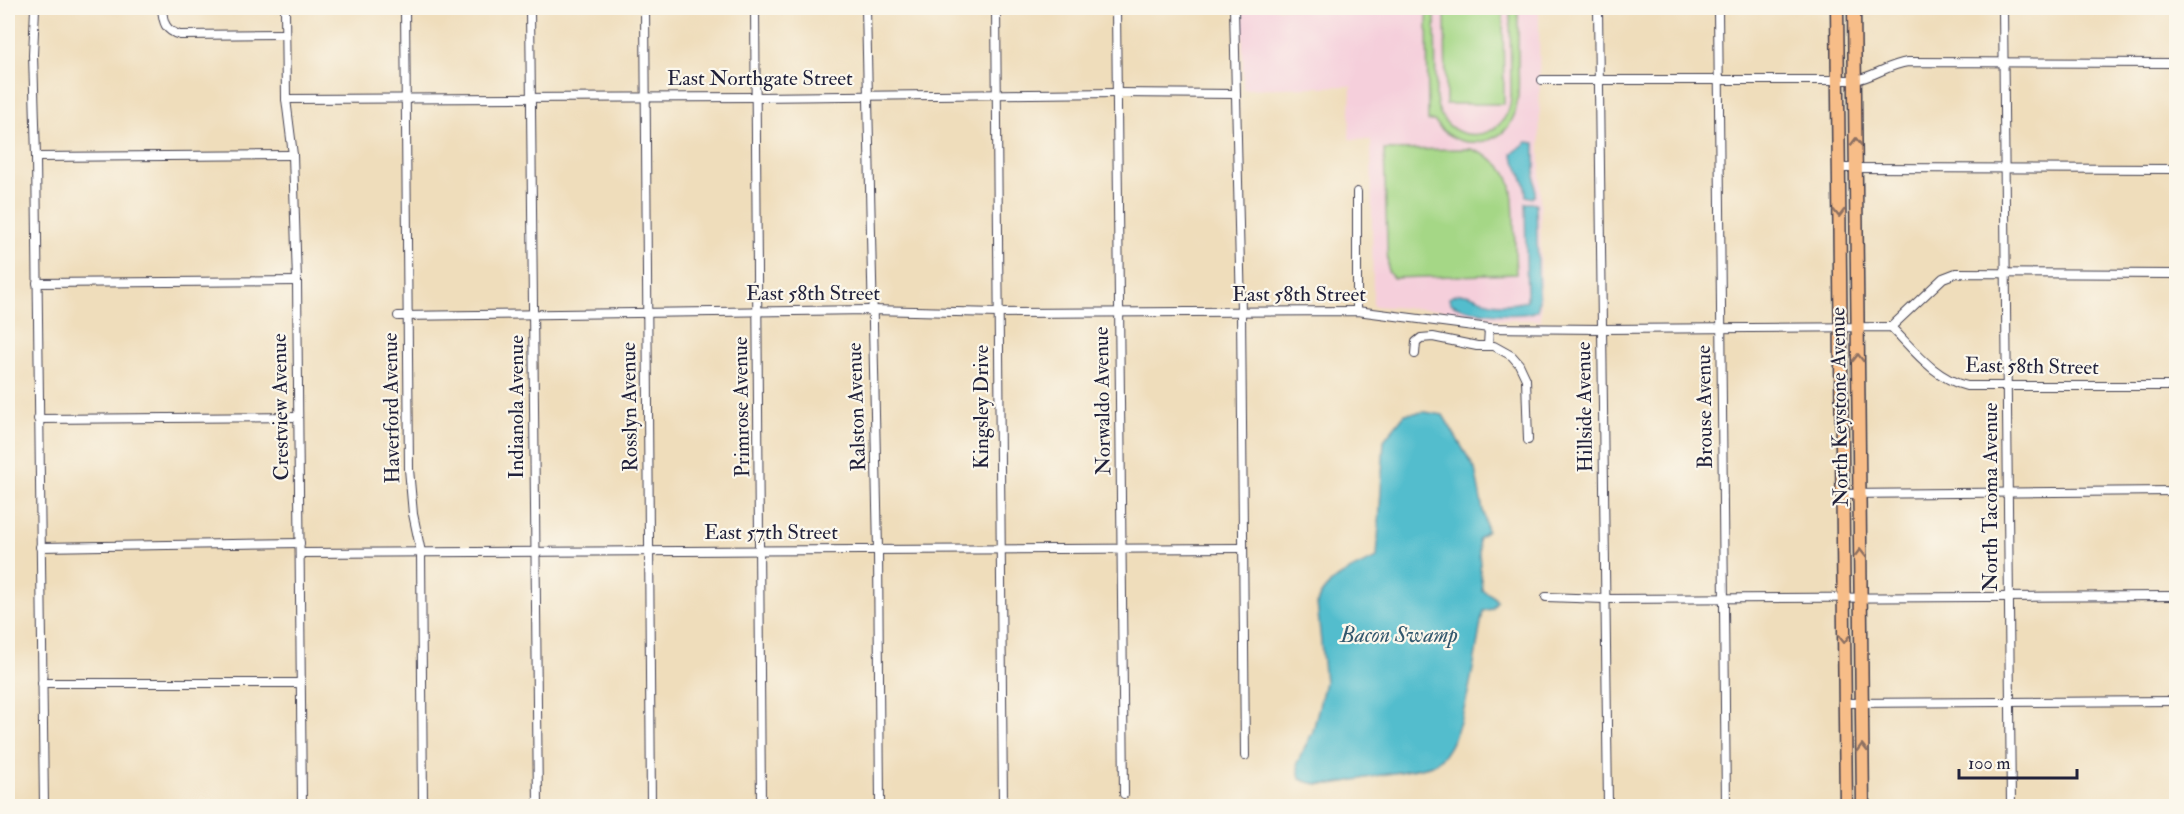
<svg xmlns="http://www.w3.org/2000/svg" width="2184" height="814" font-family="'IM FELL Double Pica',serif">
	<rect width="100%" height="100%" fill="#fbf7ec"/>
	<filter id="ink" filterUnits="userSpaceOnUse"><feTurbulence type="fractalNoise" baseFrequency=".0167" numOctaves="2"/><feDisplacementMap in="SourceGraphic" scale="12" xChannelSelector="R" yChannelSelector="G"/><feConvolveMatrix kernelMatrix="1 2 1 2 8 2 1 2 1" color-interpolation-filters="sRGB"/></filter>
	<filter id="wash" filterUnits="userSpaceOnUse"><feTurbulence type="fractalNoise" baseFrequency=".008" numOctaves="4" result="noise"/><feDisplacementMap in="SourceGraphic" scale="24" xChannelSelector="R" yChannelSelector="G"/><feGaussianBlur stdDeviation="1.35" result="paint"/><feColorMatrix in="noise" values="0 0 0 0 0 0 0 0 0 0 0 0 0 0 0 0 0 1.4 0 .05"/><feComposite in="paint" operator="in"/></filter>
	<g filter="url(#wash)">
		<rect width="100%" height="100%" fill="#efddbb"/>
		<polygon fill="#f5cfdb" points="1242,8 1539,8 1541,320 1503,320 1443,310 1373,306 1371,140 1349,139 1351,86 1243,89"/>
		<g fill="#a5d786" stroke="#647c60" stroke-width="1.5">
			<path d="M1427,8h8l1,90c5,50 73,48 75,-2l-1,-88h8c0,18 0,36 0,55 1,33 4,74 -40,79 -18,2 -33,-7 -44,-21h-6z"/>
			<polygon points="1445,8 1503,8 1504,104 1446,104"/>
			<path d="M1471,149c41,15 42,34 43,73 1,18 1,35 2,52l-123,4 -5,-7 -4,-121z"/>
		</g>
		<g fill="#52bdcd" stroke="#3a7084" stroke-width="1.5">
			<polygon points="1527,142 1535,143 1535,195 1532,198 1526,196 1525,184 1512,154"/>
			<path d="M1525,203h11l3,95 -1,12c-18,9 -71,3 -88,-7l-1,-5c16,-11 28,2 43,5 10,2 26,1 35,-3z"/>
			<path d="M1425,412l18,3 32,54 12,62 -9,8 4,51 11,6 4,5 -5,8 -9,2c-7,36 -17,134 -49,153 -8,5 -51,10 -63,13 -24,4 -48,13 -71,2l-3,-16 16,-32 12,-49 -8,-79c7,-23 39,-36 60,-45l7,-118 21,-26z"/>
		</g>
	</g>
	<g filter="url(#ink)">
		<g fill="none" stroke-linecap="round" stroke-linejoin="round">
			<defs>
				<g id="minor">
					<polyline points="35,8 33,55 36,157 44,806"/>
					<path d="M162,8c1,14 3,23 18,27l105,-1"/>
					<polyline points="285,8 286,99 293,155 297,281 302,806"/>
					<polyline points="405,8 409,469 413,514 421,552 423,806"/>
					<polyline points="530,8 538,806"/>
					<polyline points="645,8 651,806"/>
					<polyline points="755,8 761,806"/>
					<polyline points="866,8 878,550 880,806"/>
					<polyline points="996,8 1003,806"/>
					<polyline points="1116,8 1124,794"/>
					<polyline points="1234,8 1241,312 1245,756"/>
					<polyline points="1598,8 1608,806"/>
					<polyline points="1718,8 1726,806"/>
					<polyline points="2003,8 2011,806"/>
					<path d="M1542,80h313c19,-3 34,-16 53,-18l268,1"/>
					<polyline points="286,99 756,97 1117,93 1235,94"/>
					<polyline points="36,157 293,155"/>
					<polyline points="1839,168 2176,169"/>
					<polyline points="37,283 297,281"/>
					<polyline points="1357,311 1357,192"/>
					<path d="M398,316l473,-6 127,3 359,-2 132,17 113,1 289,-2c22,22 44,52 76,59h209"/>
					<polyline points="1891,327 1943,278 1956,273 2176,274"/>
					<polyline points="1488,346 1489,328"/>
					<polyline points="1415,354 1416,342 1421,338 1433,337 1477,346 1494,346 1512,356 1519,364 1526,379 1528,440"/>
					<polyline points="38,419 298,417"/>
					<polyline points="1842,494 2176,491"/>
					<polyline points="40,547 300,543"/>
					<polyline points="300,553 1243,548"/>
					<polyline points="1546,597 1604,599 2176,596"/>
					<polyline points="42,683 300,683"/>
					<polyline points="1845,703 2176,701"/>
				</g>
				<g id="primary">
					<polyline points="1837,8 1846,806"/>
					<polyline points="1854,8 1863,806"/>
				</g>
			</defs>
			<use href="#minor" stroke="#413e4e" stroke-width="10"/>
			<use href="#primary" stroke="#413e4e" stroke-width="15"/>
			<use href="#minor" stroke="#fff" stroke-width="8"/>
			<use href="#primary" stroke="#f7bd88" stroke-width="12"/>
		</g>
		<defs><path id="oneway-chevron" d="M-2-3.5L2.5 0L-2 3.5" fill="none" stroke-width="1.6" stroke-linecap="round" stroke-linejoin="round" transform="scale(1.5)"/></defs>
		<g stroke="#8c7062">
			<use href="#oneway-chevron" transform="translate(1856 142) rotate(-91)"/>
			<use href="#oneway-chevron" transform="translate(1839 213) rotate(89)"/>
			<use href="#oneway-chevron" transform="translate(1858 358) rotate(-90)"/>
			<use href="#oneway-chevron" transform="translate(1860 553) rotate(-91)"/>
			<use href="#oneway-chevron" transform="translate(1844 639) rotate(89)"/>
			<use href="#oneway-chevron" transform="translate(1862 748) rotate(-91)"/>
		</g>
	</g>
	<g text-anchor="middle" stroke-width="4.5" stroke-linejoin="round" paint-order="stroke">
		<g font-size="21" fill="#22223b" stroke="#fbf7ec">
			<text x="760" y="85">East Northgate Street</text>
			<text x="813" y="300">East 58th Street</text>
			<text x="1299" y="301">East 58th Street</text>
			<text transform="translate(2032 366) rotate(1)" y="7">East 58th Street</text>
			<text transform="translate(1102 401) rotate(-91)" y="7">Norwaldo Avenue</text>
			<text transform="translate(280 407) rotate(-91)" y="7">Crestview Avenue</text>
			<text transform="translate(516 407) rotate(-90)" y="7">Indianola Avenue</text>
			<text transform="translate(629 407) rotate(-91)" y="7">Rosslyn Avenue</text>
			<text transform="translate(741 407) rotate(-91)" y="7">Primrose Avenue</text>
			<text transform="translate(856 407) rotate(-92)" y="7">Ralston Avenue</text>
			<text transform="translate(981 407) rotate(-90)" y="7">Kingsley Drive</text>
			<text transform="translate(1584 407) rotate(-91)" y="7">Hillside Avenue</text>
			<text transform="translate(1704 407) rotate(-91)" y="7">Brouse Avenue</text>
			<text transform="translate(1839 407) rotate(-91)" y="7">North Keystone Avenue</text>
			<text transform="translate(391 408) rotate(-91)" y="7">Haverford Avenue</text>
			<text transform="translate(1990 497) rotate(-90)" y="7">North Tacoma Avenue</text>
			<text x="771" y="539">East 57th Street</text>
		</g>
		<g font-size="22" font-style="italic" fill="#33586e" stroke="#fbf7ec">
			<text x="1399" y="642">Bacon Swamp</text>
		</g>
	</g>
	<rect width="2184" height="814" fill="none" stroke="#fbf7ec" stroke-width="30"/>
	<path d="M1959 769v9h118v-9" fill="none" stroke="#22223b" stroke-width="3"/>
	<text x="1968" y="769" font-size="18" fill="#22223b" stroke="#fbf7ec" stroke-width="4.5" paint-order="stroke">100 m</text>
</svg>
